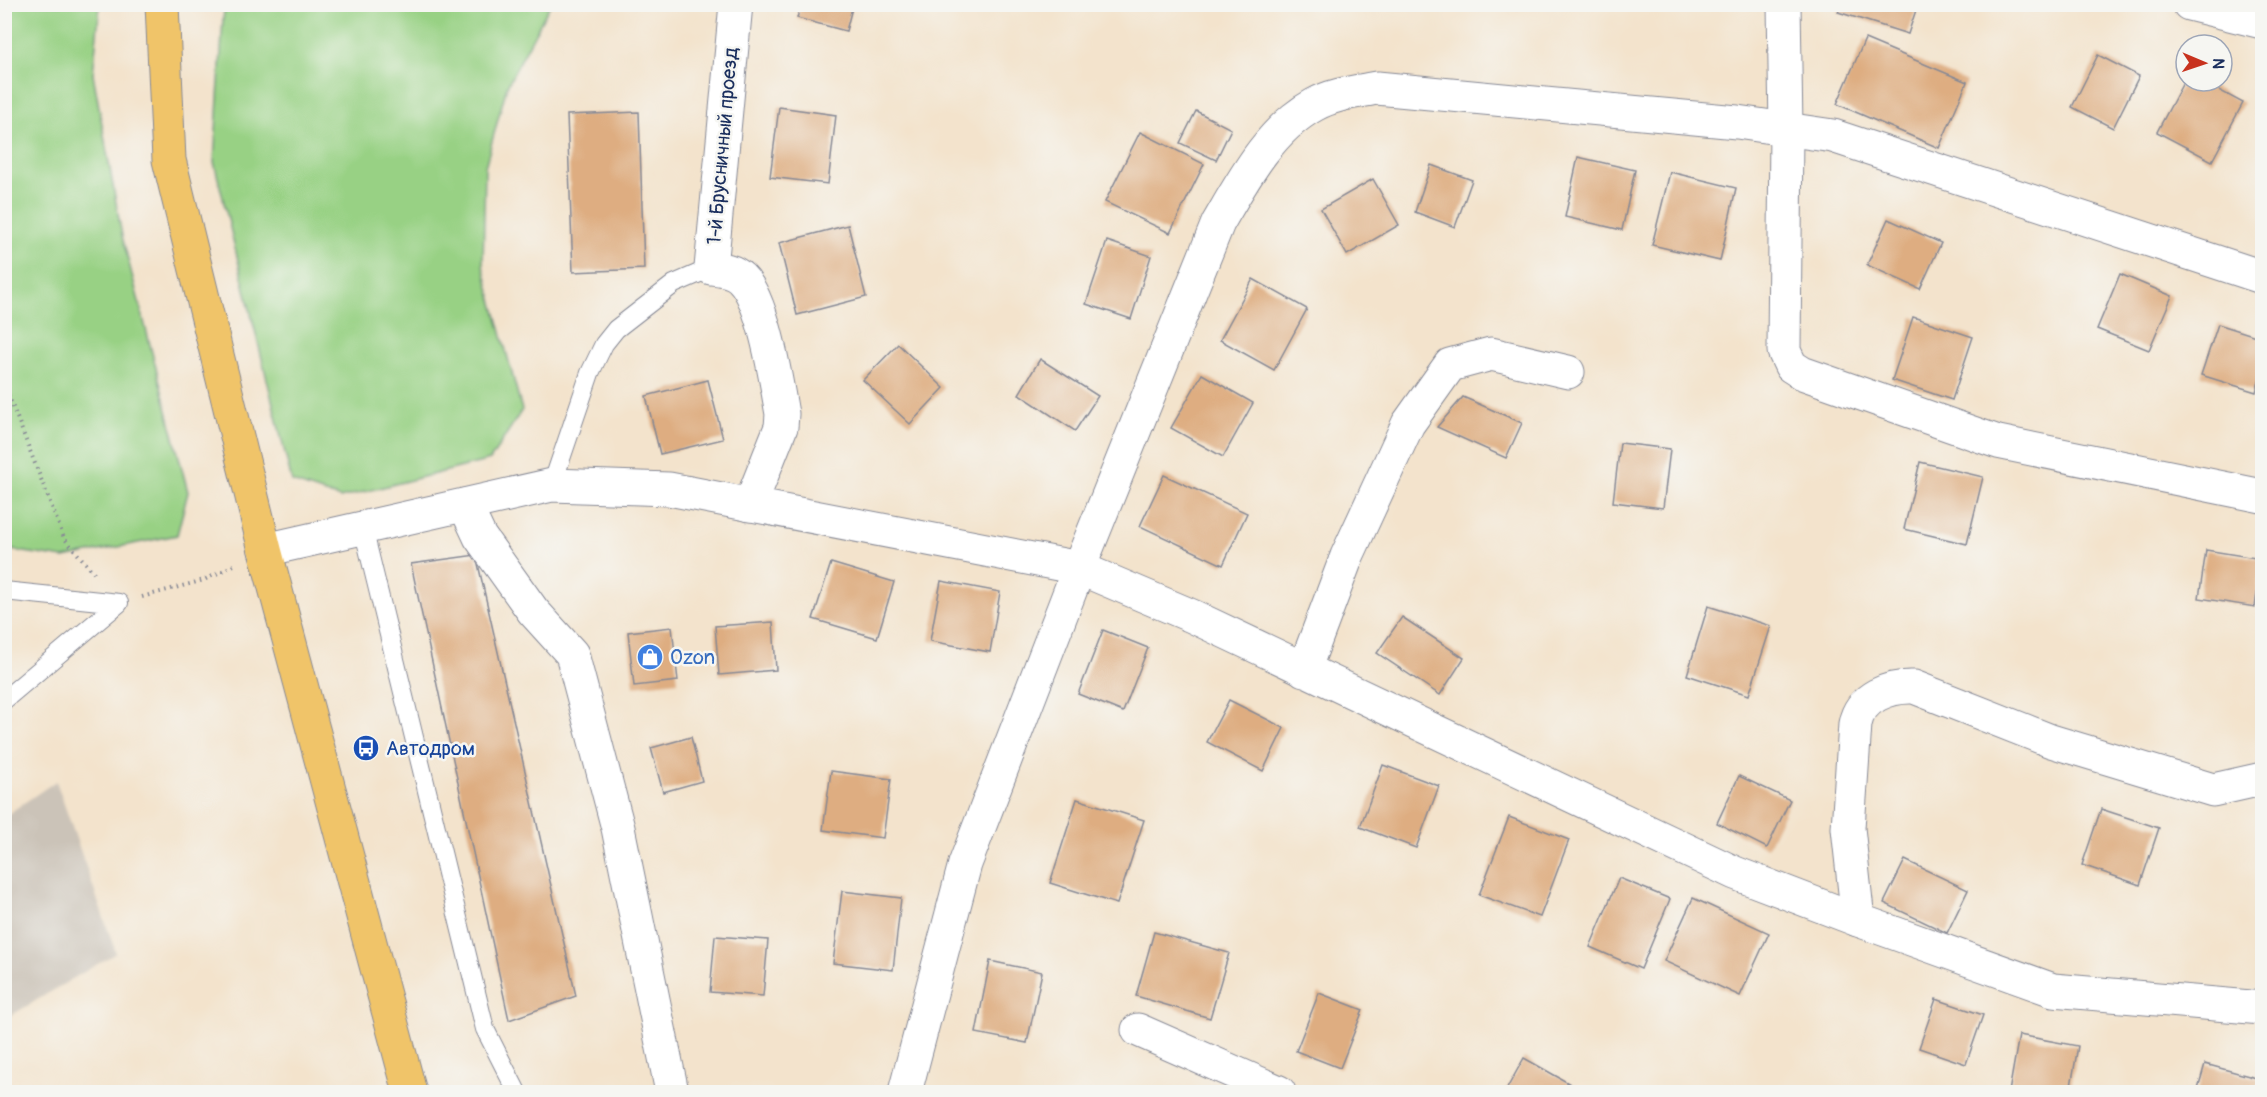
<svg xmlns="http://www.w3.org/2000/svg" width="2267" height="1097" font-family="Pangolin,sans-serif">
	<rect width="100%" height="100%" fill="#f6f6f2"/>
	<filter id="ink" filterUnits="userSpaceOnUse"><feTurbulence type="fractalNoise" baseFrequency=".0167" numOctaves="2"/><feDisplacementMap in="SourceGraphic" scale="12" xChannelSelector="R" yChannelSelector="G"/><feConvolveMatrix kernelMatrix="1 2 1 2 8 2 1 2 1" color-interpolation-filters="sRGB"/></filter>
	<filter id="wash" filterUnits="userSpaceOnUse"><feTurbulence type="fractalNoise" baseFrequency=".008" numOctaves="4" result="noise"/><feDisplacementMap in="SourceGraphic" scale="24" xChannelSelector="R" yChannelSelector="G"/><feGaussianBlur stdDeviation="1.35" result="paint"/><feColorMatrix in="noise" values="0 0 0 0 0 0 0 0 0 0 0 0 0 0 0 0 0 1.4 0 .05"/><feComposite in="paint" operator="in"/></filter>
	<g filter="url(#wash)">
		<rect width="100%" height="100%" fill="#f3e3cc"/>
		<polygon fill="#cbc3b8" points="56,781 116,953 5,1019 5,816"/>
		<g fill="#98d184" stroke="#5a8071" stroke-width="1.5">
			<polygon points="5,4 100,5 93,74 122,236 188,492 177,535 64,558 5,549"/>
			<polygon points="225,5 550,5 507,86 485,167 483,266 522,410 490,460 340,498 292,482 214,162 223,19"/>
		</g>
		<g id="blocks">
			<g fill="#dead81">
				<polygon points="801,4 853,4 846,31 797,18"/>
				<polygon points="1841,4 1918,4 1908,34 1838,12"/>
				<polygon points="1865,39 1967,82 1939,148 1837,104"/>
				<polygon points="2098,55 2139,76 2113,128 2072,107"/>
				<polygon points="2186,77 2186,81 2202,81 2243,103 2212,161 2157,132"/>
				<polygon points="779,107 836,115 828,184 770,177"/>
				<polygon points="1196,111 1231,129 1216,160 1180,143"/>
				<polygon points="639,112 644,269 573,272 567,115"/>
				<polygon points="1140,132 1204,164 1170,233 1105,202"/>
				<polygon points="1578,157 1635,170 1622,230 1565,217"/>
				<polygon points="1431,165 1472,180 1455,227 1415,212"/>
				<polygon points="1670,172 1736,188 1720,261 1652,245"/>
				<polygon points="1373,179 1399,225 1347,255 1321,209"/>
				<polygon points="1888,219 1941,243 1920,289 1867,265"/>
				<polygon points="848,225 866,297 797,315 779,243"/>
				<polygon points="1107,241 1151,256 1131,319 1086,304"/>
				<polygon points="2120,274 2172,296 2149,350 2097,329"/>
				<polygon points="1253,279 1307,309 1274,370 1220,340"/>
				<polygon points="1913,317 1973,337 1952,400 1892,380"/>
				<polygon points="2218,324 2262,338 2262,371 2256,392 2201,375"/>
				<polygon points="898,344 944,388 910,424 863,380"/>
				<polygon points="1040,359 1098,396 1075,431 1019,394"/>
				<polygon points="1202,374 1253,403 1223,457 1171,428"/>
				<polygon points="708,380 723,439 660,454 646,396"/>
				<polygon points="1463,397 1522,423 1506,458 1437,427"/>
				<polygon points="1620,443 1670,449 1663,508 1613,502"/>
				<polygon points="1920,462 1983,477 1967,544 1904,529"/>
				<polygon points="1164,475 1247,513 1223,565 1140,526"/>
				<polygon points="2206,550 2262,559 2255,607 2199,598"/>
				<polygon points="476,555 576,996 509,1020 411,564"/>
				<polygon points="831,563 894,582 877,638 813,619"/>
				<polygon points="941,581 1000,592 990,652 930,641"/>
				<polygon points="1708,606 1771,626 1749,695 1687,675"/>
				<polygon points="1402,617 1464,658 1440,695 1377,653"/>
				<polygon points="773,622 776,670 719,675 715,626"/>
				<polygon points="672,627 678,681 634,686 628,632"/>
				<polygon points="1103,630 1148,648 1123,712 1078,694"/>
				<polygon points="1229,700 1284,728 1263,771 1207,742"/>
				<polygon points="691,737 702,781 663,792 651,748"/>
				<polygon points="1383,765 1439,786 1416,848 1360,827"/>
				<polygon points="831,771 891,779 883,838 823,830"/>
				<polygon points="1739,776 1790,800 1767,848 1717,823"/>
				<polygon points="1077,799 1144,820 1117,904 1050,883"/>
				<polygon points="2101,809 2159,828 2140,885 2082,865"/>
				<polygon points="1509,817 1569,840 1540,917 1479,895"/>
				<polygon points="1905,860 1968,890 1947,933 1884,903"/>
				<polygon points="1619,878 1670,899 1641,969 1590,947"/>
				<polygon points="842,891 901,898 893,970 833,963"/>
				<polygon points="1693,898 1769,933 1740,996 1664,961"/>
				<polygon points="1154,932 1229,953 1210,1018 1136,996"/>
				<polygon points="715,936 768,940 763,996 710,992"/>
				<polygon points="990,961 1042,972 1027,1043 976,1033"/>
				<polygon points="1319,993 1363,1010 1340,1068 1296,1051"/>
				<polygon points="1936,999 1983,1015 1966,1064 1919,1048"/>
				<polygon points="2019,1035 2078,1046 2070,1092 2009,1092"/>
				<polygon points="1524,1058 1579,1089 1576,1092 1505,1092"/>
				<polygon points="2205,1064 2260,1079 2256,1092 2197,1092"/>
			</g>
		</g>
	</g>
	<g filter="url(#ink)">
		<use href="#blocks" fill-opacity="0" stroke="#878995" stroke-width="1.5"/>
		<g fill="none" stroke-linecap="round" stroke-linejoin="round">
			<defs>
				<g id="service">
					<polyline points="552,485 590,373 604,344 616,329 674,284 711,268"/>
					<polyline points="363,528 485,1029 517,1092"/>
					<polyline points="4,591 119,603 4,700"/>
				</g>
				<g id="minor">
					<path d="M736,4l-25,264c10,1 22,2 30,10 23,22 35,103 41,136l-1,13 -31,78"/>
					<polyline points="1784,4 1786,129 1784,351 1791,366 1802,373 1998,442 2262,496"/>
					<polyline points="2189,4 2262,22"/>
					<polyline points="465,505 480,537 533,611 572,654 618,828 672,1092"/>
					<polyline points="265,550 552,485 669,489 1079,568 1192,616 1735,873 1858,920 2053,990 2262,1008"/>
					<polyline points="1304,670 1347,556 1408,424 1450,365 1491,354 1568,372"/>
					<path d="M1858,920l-10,-92 7,-104c5,-27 34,-38 59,-37l137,54 162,49 49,-11"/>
					<polyline points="1138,1030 1279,1092"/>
					<path d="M905,1092l60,-228 114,-296 139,-345c25,-43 51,-93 96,-118 19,-11 41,-13 63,-17l360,34 96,14 429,141"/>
				</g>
				<polyline id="primary" points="162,4 169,160 265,550 410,1092"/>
			</defs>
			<use href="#service" stroke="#878995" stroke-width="20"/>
			<use href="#minor" stroke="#878995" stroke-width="35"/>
			<use href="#primary" stroke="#878995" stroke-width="35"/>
			<g stroke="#878995" stroke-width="4" stroke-dasharray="1.5 4.5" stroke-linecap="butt">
				<polyline points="4,384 64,538 95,574"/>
				<polyline points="142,597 204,580 234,565"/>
			</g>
			<use href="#service" stroke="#fff" stroke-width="18"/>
			<use href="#minor" stroke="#fff" stroke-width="33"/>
			<use href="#primary" stroke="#f0c469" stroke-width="33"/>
		</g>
	</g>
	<defs>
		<symbol id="shop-disc" viewBox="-11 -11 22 22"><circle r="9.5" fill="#3f7fe0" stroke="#f6f6f2"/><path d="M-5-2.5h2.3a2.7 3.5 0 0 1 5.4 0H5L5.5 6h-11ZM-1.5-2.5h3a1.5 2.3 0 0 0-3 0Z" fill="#fff"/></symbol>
		<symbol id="bus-disc" viewBox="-11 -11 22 22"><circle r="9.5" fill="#1a4fb4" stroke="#f6f6f2"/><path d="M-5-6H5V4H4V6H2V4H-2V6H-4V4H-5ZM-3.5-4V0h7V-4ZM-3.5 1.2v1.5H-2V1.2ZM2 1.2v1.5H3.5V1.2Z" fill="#fff"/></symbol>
	</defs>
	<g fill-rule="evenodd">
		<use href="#shop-disc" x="635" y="642" width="30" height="30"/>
		<use href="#bus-disc" x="351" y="733" width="30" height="30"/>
	</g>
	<g text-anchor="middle" stroke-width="5" stroke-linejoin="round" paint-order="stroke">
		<g font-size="20" fill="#1b2f5e" stroke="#f6f6f2">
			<text transform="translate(722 146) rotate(-85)" y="7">1-й Брусничный проезд</text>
		</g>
		<g font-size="20" fill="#366cbe" stroke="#f6f6f2" text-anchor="start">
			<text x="670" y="664">Ozon</text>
		</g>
		<g font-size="20" fill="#164399" stroke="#f6f6f2" text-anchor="start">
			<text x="386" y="755">Автодром</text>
		</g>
	</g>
	<rect width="2267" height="1097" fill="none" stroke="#f6f6f2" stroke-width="24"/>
	<g transform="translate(2204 63) rotate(92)"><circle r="28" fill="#f6f6f2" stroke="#9ea6b7" stroke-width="1.5"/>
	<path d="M0-4.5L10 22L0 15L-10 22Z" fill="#c8321e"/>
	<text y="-9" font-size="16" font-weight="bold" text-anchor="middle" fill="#1b2f5e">N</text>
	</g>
</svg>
